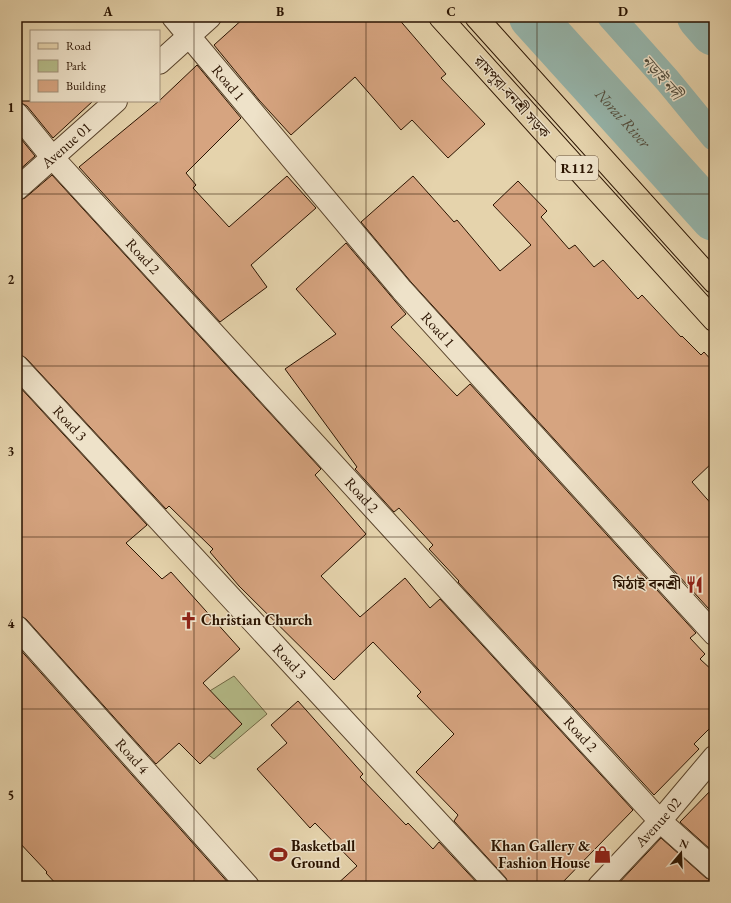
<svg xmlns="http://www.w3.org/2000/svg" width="731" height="903" font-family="'EB Garamond','Noto Serif Bengali',serif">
	<rect width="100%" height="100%" fill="#e5d3ac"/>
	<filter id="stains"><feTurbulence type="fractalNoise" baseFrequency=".005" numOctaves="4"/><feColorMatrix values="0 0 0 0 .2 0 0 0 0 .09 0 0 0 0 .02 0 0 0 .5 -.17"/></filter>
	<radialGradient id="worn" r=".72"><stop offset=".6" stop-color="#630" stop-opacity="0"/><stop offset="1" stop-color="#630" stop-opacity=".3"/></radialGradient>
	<polygon fill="#b5bc89" stroke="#706844" points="234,676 267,714 214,759 161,721"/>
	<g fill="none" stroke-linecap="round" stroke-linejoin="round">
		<polyline stroke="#96b7ae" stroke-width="27" points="611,17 668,81 714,137"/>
		<g stroke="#96b7ae" stroke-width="46">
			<path id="s1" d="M532,17l182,201"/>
			<polyline points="700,17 714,33"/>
		</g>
	</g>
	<g fill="#d6a480" stroke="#2a1300">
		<polygon points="245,17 397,17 446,74 441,78 485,124 448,158 412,120 401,130 355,77 291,135 259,100 214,45"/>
		<polygon points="197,65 241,118 186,173 196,185 193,188 229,227 287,176 316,208 251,265 267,287 220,322 79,167 159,101"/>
		<polygon points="17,101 93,101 53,138 27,106"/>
		<polygon points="17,134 35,156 17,172"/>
		<polygon points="52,175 321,469 315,475 366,534 321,576 360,617 405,578 430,608 440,599 633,810 559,886 509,886 506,878 454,821 458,815 416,772 454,734 417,696 421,692 373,642 334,680 239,586 210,552 213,549 169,506 166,509 26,358 17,354 17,201 25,198"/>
		<polygon points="413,176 454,222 457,220 500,271 531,245 493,205 518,181 547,211 541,217 569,249 575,245 594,267 603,260 638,299 642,295 681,337 682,336 701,355 704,352 714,363 714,461 692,482 714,507 714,605 709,609 411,282 361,222"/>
		<polygon points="346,243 406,314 391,327 457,396 470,384 696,633 690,638 705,654 700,659 714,672 714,724 694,744 699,749 654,795 458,582 459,581 429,549 433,545 399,508 394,512 355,469 357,467 285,369 336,334 296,289"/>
		<polygon points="17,384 147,525 126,543 162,579 171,572 240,649 203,683 242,724 200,764 179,743 156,764 26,619 17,615"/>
		<polygon points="17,646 231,886 58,886 46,873 47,872 17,840"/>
		<polygon points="298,701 363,774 360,777 406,825 408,823 433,849 439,842 480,886 335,886 357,866 315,823 310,828 257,769 287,743 271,725"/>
		<polygon points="714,787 714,845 710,849 680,822"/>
		<polygon points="661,838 706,878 714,881 714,886 616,886"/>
	</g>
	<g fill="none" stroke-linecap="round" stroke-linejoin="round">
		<defs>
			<g id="minor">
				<path id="s2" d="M173,17l229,273 312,344"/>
				<polyline points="159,63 210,17"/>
				<path id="s3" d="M17,114l35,43 608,664 54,48"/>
				<path id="s4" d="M17,189l99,-88"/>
				<path id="s5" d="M17,366l480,520"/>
				<path id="s6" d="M17,627l231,259"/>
				<path id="s7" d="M599,886l61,-65 54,-64"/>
			</g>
			<g id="major">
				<polyline points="440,17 714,320"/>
				<polyline points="476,17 714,282"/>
			</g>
		</defs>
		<use href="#minor" stroke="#59432b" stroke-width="24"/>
		<use href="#major" stroke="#2a1300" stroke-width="24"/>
		<use href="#minor" stroke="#eee2c9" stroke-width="22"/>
		<use href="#major" stroke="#e5d3ac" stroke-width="22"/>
	</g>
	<path fill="none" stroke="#2a1300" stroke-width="1" stroke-opacity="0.55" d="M194,17v869M366,17v869M537,17v869M17,194h697M17,366h697M17,537h697M17,709h697"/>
	<defs>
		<symbol id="restaurant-bare" viewBox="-9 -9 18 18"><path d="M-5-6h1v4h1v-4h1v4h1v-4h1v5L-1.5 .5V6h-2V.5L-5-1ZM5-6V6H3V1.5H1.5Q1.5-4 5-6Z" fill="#8f2418" stroke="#eee2c9" stroke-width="2.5" paint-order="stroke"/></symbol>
		<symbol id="church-bare" viewBox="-9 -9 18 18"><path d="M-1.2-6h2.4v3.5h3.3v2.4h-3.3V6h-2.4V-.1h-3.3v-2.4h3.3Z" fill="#8f2418" stroke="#eee2c9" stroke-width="2.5" paint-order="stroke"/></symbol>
		<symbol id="stadium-bare" viewBox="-9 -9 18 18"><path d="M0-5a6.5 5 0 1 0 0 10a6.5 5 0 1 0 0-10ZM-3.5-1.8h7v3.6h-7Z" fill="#8f2418" stroke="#eee2c9" stroke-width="2.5" paint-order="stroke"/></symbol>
		<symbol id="shop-bare" viewBox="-9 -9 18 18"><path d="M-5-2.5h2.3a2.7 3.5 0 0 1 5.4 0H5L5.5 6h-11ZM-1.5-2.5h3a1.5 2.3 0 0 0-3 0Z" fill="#8f2418" stroke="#eee2c9" stroke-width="2.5" paint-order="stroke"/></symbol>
	</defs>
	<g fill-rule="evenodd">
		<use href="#restaurant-bare" x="682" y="572" width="25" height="25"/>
		<use href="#church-bare" x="176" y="608" width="25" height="25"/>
		<use href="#stadium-bare" x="266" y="842" width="25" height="25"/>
		<use href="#shop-bare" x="590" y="842" width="25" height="25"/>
	</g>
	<g text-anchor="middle" stroke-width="3" stroke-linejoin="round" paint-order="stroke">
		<rect fill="#eee2c9" stroke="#65513c" stroke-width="1" x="556" y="156" width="42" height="24" rx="3"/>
		<g font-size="14" font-weight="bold" fill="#2a1300">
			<text x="577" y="173">R112</text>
		</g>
		<g font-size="15" fill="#2a1300" stroke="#eee2c9">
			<text dy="5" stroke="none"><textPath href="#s2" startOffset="86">Road 1</textPath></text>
			<text transform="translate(512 97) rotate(48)" y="5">রামপুরা-বনশ্রী সড়ক</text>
			<text dy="5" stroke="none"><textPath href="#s4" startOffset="66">Avenue 01</textPath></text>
			<text dy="5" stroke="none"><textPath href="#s3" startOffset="190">Road 2</textPath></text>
			<text dy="5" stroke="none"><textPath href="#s2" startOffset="410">Road 1</textPath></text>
			<text dy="5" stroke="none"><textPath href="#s5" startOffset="78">Road 3</textPath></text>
			<text dy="5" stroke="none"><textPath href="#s3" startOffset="514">Road 2</textPath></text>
			<text dy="5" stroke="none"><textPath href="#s5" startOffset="402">Road 3</textPath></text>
			<text dy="5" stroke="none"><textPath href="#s3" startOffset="838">Road 2</textPath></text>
			<text dy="5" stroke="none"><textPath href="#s6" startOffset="173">Road 4</textPath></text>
			<text dy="5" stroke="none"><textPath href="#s7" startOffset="87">Avenue 02</textPath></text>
		</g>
		<g font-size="15" font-weight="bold" fill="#2a1300" stroke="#eee2c9" text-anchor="end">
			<text x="681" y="589">মিঠাই বনশ্রী</text>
			<text x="201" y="625" text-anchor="start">Christian Church</text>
			<text x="291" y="851" text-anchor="start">Basketball<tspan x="291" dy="17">Ground</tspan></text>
			<text x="590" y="851">Khan Gallery &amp;<tspan x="590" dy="17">Fashion House</tspan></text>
		</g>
		<g font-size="16" font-style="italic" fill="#504c3d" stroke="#eee2c9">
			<text transform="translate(662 77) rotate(49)" y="6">নড়াই নদী</text>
			<text dy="6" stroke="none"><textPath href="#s1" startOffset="136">Norai River</textPath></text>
		</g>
	</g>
	<rect width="731" height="903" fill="none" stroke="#e5d3ac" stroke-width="44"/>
	<rect x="30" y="30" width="130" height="72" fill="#eee2c9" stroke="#a08f79"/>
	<rect x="38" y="43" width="20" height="6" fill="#e5d3ac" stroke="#a08f79"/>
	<text x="66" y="50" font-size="12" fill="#2a1300">Road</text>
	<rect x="38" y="60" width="20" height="12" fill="#b5bc89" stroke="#a08f79"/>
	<text x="66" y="70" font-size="12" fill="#2a1300">Park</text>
	<rect x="38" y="80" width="20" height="12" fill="#d6a480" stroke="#a08f79"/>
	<text x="66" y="90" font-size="12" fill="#2a1300">Building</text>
	<g transform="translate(681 853) rotate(19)" stroke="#eee2c9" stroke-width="3" paint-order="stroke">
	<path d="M0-3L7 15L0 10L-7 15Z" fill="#2a1300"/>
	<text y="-6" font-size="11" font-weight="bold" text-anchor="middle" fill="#2a1300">N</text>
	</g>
	<rect x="22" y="22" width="687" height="859" fill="none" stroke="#2a1300" stroke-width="1.5"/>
	<g font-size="13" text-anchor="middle" font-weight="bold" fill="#2a1300">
		<text x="108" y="16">A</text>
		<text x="280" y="16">B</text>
		<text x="451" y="16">C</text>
		<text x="623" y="16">D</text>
		<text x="11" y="112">1</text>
		<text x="11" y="284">2</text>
		<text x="11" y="456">3</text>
		<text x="11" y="628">4</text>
		<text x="11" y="800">5</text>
	</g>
	<rect width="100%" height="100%" filter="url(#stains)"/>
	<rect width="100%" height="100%" fill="url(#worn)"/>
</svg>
